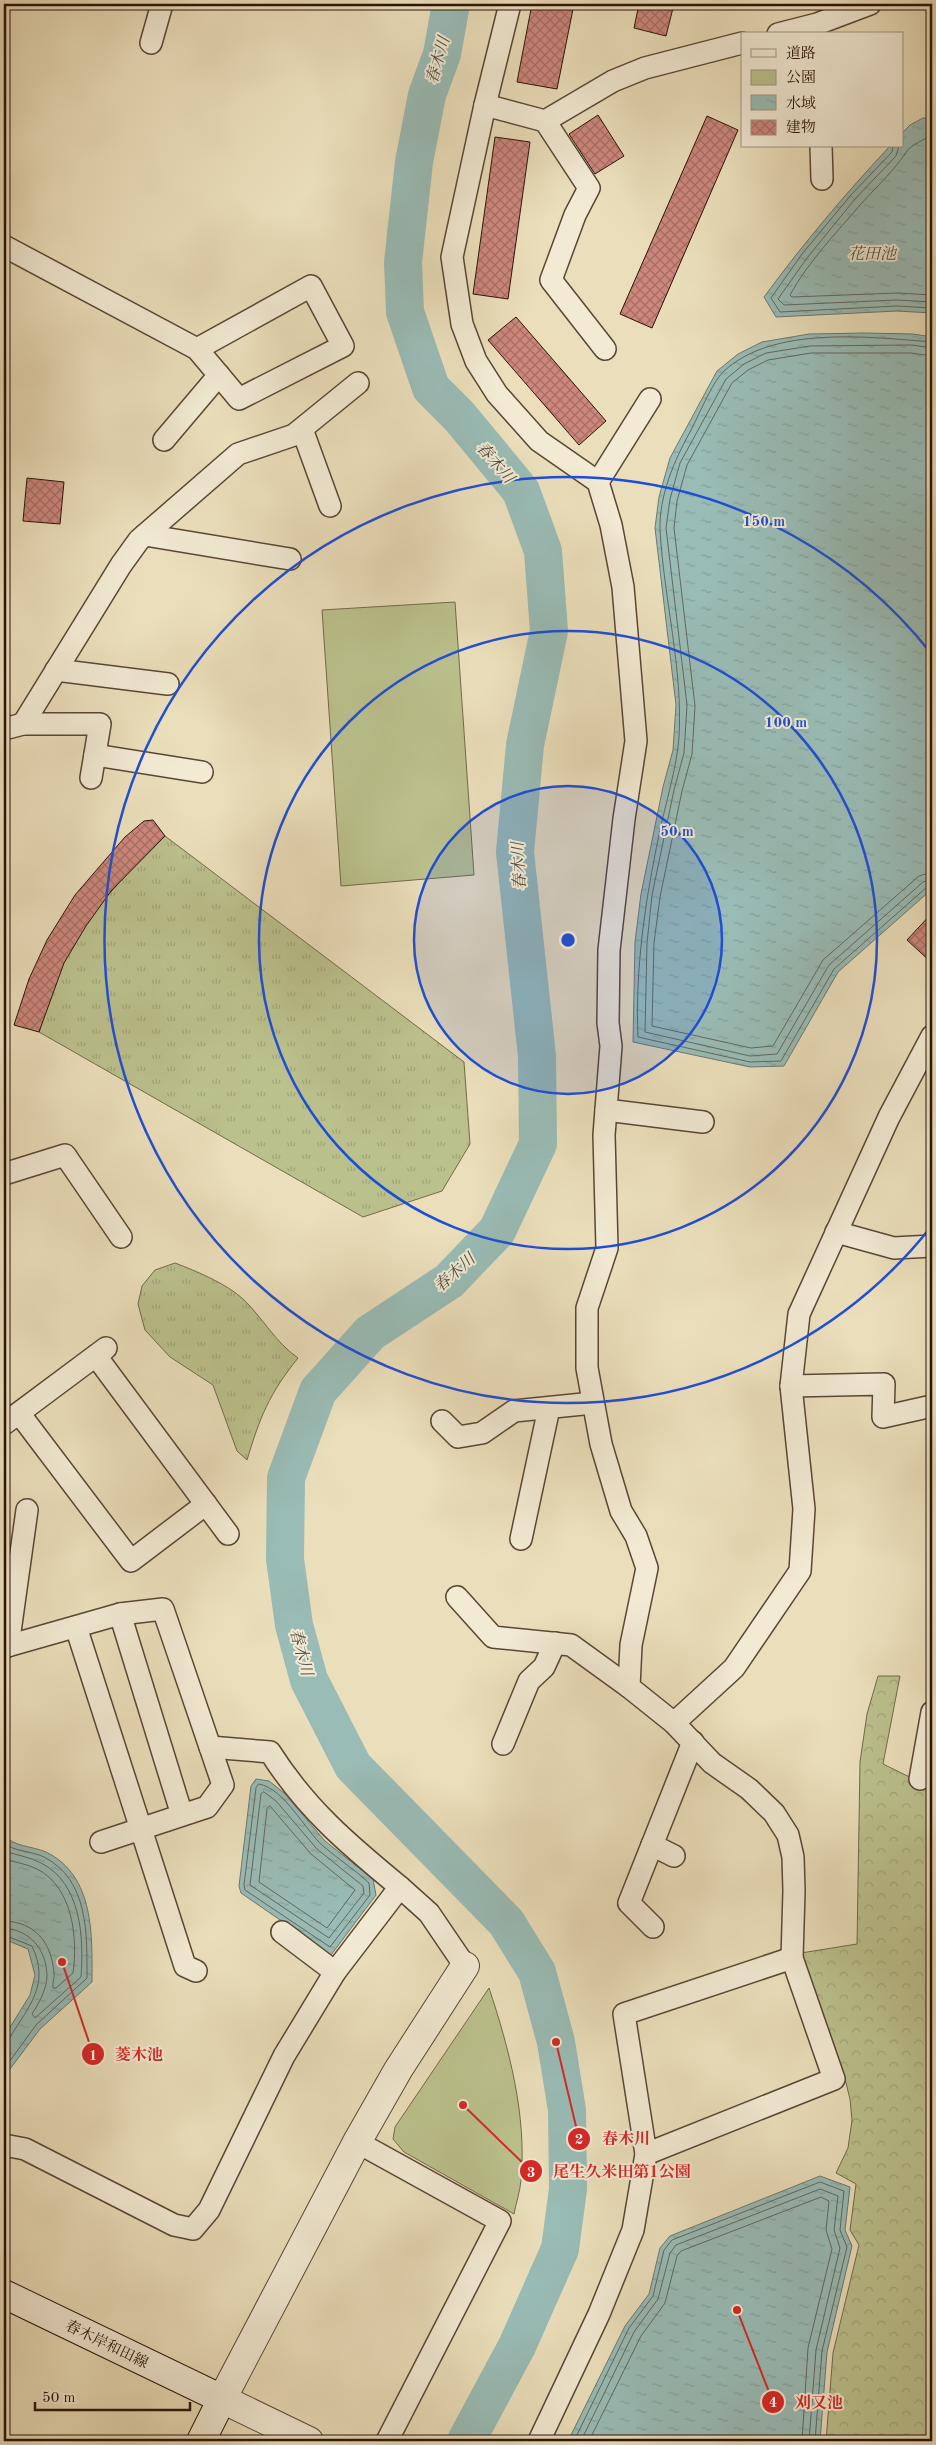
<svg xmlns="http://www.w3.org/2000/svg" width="936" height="2445" font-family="'Old Standard TT','Noto Serif JP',serif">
	<defs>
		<pattern id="grass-tufts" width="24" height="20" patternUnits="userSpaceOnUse" patternTransform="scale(1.25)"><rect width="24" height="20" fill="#bbc18d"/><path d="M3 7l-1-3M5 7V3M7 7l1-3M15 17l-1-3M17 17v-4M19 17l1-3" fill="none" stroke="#a1a578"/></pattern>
		<pattern id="forest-crowns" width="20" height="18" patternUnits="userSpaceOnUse" patternTransform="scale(1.25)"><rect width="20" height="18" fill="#bbc18d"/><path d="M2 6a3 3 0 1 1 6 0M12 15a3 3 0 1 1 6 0" fill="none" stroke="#a1a578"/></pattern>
		<pattern id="water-ripples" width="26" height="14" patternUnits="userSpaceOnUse" patternTransform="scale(1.25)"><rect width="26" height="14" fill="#99bcb6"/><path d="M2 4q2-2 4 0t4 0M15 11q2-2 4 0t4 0" fill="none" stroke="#84a19b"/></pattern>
		<pattern id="building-cross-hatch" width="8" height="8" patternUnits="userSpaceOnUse" patternTransform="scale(1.25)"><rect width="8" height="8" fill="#cd877d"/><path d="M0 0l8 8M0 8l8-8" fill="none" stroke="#a66d64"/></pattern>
	</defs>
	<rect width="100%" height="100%" fill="#ebdfbb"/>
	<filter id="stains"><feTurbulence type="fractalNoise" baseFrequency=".004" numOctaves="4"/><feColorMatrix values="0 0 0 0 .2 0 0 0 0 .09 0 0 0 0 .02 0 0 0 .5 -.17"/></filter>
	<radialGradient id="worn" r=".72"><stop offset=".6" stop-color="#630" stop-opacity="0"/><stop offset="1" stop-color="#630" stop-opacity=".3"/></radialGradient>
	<g fill="url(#grass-tufts)" stroke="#726a4a">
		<path d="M165,836l299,226 6,82 -28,47 -79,26 -324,-185c7,-23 14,-46 24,-68 24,-50 63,-91 102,-128z"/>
		<path d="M175,1263c21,8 52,21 68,36 20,19 32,43 55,59 -29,36 -38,59 -51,102l-10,-9 -24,-66 -43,-28 -25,-27 -7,-26 4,-18 13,-16z"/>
	</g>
	<polygon fill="url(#forest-crowns)" stroke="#726a4a" points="878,1676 900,1676 883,1764 932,1788 932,2441 826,2441 833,2353 859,2245 850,2230 856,2184 836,2173 848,2148 852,2120 850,2099 844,2075 801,1953 857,1944 860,1762 867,1714"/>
	<g fill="#bbc18d" stroke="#726a4a">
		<polygon points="455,602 474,875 341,886 322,610"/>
		<path d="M489,1988c20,60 38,128 32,192 -1,12 -5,23 -7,34l-110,-62 -11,-13 2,-12z"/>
	</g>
	<g fill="url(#water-ripples)" stroke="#6c7870">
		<path d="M923,118h9v195l-35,-2 -121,6 -12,-20c39,-53 81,-103 126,-151h12v-13l8,-8z"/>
		<polygon points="866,333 913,334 932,337 932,889 838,972 784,1066 750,1067 633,1042 635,942 641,894 663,787 673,750 676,705 655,528 659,497 670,458 717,371 738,354 762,342 809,334"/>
		<polygon points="256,1779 269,1781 284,1793 325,1841 373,1879 376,1895 331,1955 241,1893 239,1886 251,1786"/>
		<path d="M4,1835c10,12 28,11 42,17 49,24 46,84 46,130l-52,47 -36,48v-40l26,-42 5,-20 -7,-26 -24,-10z"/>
		<polygon points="820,2176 850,2187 845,2230 852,2246 827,2352 820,2441 568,2441 625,2326 649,2294 660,2248 670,2236"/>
	</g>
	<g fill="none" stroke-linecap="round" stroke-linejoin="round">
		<g stroke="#61685f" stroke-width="1">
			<path d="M932,136c-5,1 -23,11 -25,15 -13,20 -30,35 -46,53 -24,28 -53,58 -71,91l2,2 105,-4 35,2"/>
			<polyline points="893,146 892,152 851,195 802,254 771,298 780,312 897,306 932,308"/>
			<polyline points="899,146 896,156 855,199 807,258 778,299 784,305 897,300 932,302"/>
			<path d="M932,342c-62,-5 -160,-17 -209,30 -11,11 -25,45 -33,60 -16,29 -31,64 -30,98 4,70 23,138 19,207 -2,30 -14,68 -20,98 -14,67 -24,134 -21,202l112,25 31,-1 53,-92 93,-82 5,-2"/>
			<polyline points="932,348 912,345 810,346 766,353 744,364 726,379 680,463 670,499 666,528 687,705 684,753 674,790 652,895 647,943 645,1032 750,1056 777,1054 829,965 923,882 932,879"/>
			<polyline points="932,356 911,353 811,353 768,360 748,370 732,383 687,465 677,501 674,528 695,706 692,754 682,791 660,897 654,943 652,1026 751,1048 773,1046 823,960 919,876 932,872"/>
			<path d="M259,1784c26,5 45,45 64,62 15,13 31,23 46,37l1,12 -40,52 -85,-57 -1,-5 12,-97z"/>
			<polygon points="264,1792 276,1801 317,1849 363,1886 364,1893 329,1938 250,1885 261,1794"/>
			<polygon points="270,1806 311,1854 355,1890 327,1928 259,1882 267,1809"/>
			<path d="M4,1843c10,9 28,8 40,14 45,23 43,78 43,121l-51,47 -32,44"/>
			<path d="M4,1851c12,4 26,6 37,12 40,20 43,74 40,114l-46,41 -3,-4c7,-11 15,-25 15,-39 -1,-26 -17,-45 -43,-47"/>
			<path d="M4,1859c10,3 23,5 33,10 36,18 41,70 36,104l-17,15h-3c-1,-5 2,-10 1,-16 -3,-29 -18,-50 -50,-51"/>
			<path d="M4,1935l28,11c18,38 -2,59 -22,91l-6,2"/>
			<polyline points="574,2441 629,2328 653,2296 664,2250 672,2240 820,2182 844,2191 840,2230 847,2247 822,2351 815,2441"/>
			<polyline points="581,2441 634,2332 658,2299 670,2253 676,2245 820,2189 838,2196 834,2230 840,2248 816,2350 809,2441"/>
			<polyline points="589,2441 641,2336 665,2303 677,2256 681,2251 821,2197 829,2201 826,2230 832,2249 808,2348 802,2441"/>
		</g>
		<polyline stroke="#99bcb6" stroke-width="38" points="451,4 442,54 427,95 414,162 403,262 405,312 431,388 459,416 521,491 543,551 549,631 525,745 515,852 537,1056 538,1144 497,1231 449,1281 370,1333 318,1391 286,1478 285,1559 294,1625 309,1680 353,1766 506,1922 537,1972 556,2042 567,2110 568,2189 560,2249 517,2346 466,2441"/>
	</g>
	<g fill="url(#building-cross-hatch)" stroke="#291308">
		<polygon points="532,4 574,4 557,89 517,82"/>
		<polygon points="639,4 674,4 666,36 634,28"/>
		<polygon points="598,115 624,156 595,174 569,134"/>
		<polygon points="707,116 738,130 652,328 620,314"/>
		<polygon points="495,137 530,142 508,299 473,294"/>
		<polygon points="516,317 606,421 579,445 488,340"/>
		<polygon points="27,478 64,482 60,524 23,521"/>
		<polygon points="153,820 165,836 111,891 86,926 64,963 39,1032 14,1025 29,979 47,940 75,895 125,837 144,821"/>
		<polygon points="932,913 932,963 907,940"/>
	</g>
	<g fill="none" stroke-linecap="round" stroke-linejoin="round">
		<defs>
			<g id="minor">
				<polyline points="510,4 485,105 452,257 462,324 476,361 497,394 539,441 598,482 611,525 623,587 636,741 624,819 609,950 608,1023 611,1046 604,1135 607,1248 587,1308 587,1368 601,1444 621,1511 636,1536 647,1568 631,1645 629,1687 674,1723 712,1763 749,1789 774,1813 788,1835 793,1857 794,1891 792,1958 834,2079 646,2154"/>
				<polyline points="778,34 817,24 870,4"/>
				<polyline points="151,43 162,4"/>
				<polyline points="485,105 545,121 613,81 645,68 742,43"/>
				<polyline points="545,121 589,188 575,215 551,280 605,349"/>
				<polyline points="821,146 822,179"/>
				<polyline points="4,246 197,349 239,399 343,346 311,286 197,349"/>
				<polyline points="302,429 330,506"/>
				<polyline points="164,440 219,375"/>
				<polyline points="598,482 650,399"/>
				<polyline points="145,535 290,559"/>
				<polyline points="56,670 168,684"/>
				<polyline points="23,724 121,565 139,540 238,454 294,435 358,383"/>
				<polyline points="4,729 23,724 100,724 91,778"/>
				<polyline points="95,755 202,772"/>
				<polyline points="606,1110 703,1122"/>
				<polyline points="4,1174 65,1155 121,1237"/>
				<polyline points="836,1232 894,1248 932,1246"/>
				<polyline points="96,1356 228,1534"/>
				<polyline points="791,1386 884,1384 883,1417 932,1406"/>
				<polyline points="19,1413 131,1561 206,1504"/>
				<polyline points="442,1421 458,1437 482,1433 514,1411 593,1403"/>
				<polyline points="4,1424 106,1348"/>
				<polyline points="521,1539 549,1408"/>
				<polyline points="457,1597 493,1637 571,1645 629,1687"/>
				<polyline points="120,1614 182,1815"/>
				<polyline points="76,1627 185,1966 196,1971"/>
				<polyline points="8,1646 27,1510"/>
				<polyline points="4,1647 120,1614 163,1609 223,1785 207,1807 101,1842"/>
				<polyline points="674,1723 734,1668 800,1571 804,1509 791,1386 799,1314 889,1117 932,1036"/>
				<polyline points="503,1744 529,1681 544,1667 555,1643"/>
				<path d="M210,1747l60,5c36,57 79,93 130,135"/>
				<polyline points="920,1779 932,1712"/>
				<polyline points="652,1845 674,1856"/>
				<polyline points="653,1927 629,1903 693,1742"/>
				<polyline points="282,1932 335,1972"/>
				<polyline points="357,2142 500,2221 387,2441"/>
				<polyline points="4,2145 25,2149 174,2225 193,2229 209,2210 284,2056 335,1972 400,1887 429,1913 465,1966"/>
				<polyline points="539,2441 599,2314 633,2230 646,2154 624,2014 792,1958"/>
			</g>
			<polyline id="tertiary" points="309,2441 222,2399 357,2142 398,2070 465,1966"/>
			<polyline id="secondary" points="4,2294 222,2399 201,2441"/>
		</defs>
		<use href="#minor" stroke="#5a4635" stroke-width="24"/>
		<use href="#tertiary" stroke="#5a4635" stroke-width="30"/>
		<use href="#secondary" stroke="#291308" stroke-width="30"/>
		<use href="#minor" stroke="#f2ead3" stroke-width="21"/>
		<use href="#tertiary" stroke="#f2ead3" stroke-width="28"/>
		<use href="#secondary" stroke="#f2ead3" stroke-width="28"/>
	</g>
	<circle cx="568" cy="940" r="154" fill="#1d4ed8" fill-opacity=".12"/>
	<g fill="none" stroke="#1d4ed8" stroke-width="2.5">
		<circle cx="568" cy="940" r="154"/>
		<circle cx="568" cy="940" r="309"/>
		<path d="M930 1228A463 463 0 1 1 930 652"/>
	</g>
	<g text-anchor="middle" stroke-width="4" stroke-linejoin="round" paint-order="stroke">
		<g font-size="15" fill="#291308" stroke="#f2ead3">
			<text transform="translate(107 2344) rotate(26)" y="5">春木岸和田線</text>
		</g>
		<g font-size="16" font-style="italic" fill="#504e45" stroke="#f2ead3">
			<text transform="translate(437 60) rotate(-74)" y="6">春木川</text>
			<text x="872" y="259">花田池</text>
			<text transform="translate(496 462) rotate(49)" y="6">春木川</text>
			<text transform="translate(518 866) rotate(-93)" y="6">春木川</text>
			<text transform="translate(454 1272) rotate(-42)" y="6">春木川</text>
			<text transform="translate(302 1652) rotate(75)" y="6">春木川</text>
		</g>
	</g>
	<circle cx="568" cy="940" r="8" fill="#1d4ed8" stroke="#f2ead3" stroke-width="2.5"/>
	<g font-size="15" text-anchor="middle" font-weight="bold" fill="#1d4ed8" stroke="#f2ead3" stroke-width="4" stroke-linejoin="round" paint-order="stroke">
		<text x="764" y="526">150 m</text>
		<text x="786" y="727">100 m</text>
		<text x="677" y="836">50 m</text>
	</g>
	<path fill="none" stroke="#d62828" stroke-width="2" d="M62 1962L93 2054M556 2042L579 2139M463 2105L531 2171M737 2310L773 2402"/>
	<g fill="#d62828" stroke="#f2ead3" stroke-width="2">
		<circle cx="62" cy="1962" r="5"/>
		<circle cx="556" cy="2042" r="5"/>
		<circle cx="463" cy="2105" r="5"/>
		<circle cx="737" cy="2310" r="5"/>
		<circle cx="93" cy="2054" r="12"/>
		<circle cx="579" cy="2139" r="12"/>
		<circle cx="531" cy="2171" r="12"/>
		<circle cx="773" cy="2402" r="12"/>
	</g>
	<g font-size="15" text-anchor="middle" font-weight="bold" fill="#fff">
		<text x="93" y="2060">1</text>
		<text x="579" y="2144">2</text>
		<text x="531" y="2177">3</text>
		<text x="773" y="2407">4</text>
	</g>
	<g font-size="16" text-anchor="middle" font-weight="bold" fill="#d62828" stroke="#f2ead3" stroke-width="4" stroke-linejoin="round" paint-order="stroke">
		<text x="139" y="2060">菱木池</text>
		<text x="626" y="2144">春木川</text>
		<text x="622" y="2177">尾生久米田第1公園</text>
		<text x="819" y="2408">刈又池</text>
	</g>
	<rect width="936" height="2445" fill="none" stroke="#ebdfbb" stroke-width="20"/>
	<rect x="5" y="5" width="926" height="2435" fill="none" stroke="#291308" stroke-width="2.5"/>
	<rect x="10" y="10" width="916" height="2425" fill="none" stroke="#291308"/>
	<rect x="741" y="32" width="162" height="115" fill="#f2ead3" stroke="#a29482"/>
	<rect x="751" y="49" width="25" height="8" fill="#f2ead3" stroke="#a29482"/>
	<text x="786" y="58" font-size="15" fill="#291308">道路</text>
	<rect x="751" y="70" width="25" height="15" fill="#bbc18d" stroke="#a29482"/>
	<text x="786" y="82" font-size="15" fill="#291308">公園</text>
	<rect x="751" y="95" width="25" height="15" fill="url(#water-ripples)" stroke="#a29482"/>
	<text x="786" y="108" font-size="15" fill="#291308">水域</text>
	<rect x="751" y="120" width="25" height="15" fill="url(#building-cross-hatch)" stroke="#a29482"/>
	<text x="786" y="132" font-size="15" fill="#291308">建物</text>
	<path d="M35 2402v8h155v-8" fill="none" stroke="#291308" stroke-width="2.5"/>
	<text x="42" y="2402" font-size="15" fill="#291308" stroke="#f2ead3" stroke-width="4" paint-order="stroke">50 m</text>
	<rect width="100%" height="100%" filter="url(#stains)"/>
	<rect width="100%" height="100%" fill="url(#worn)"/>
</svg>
